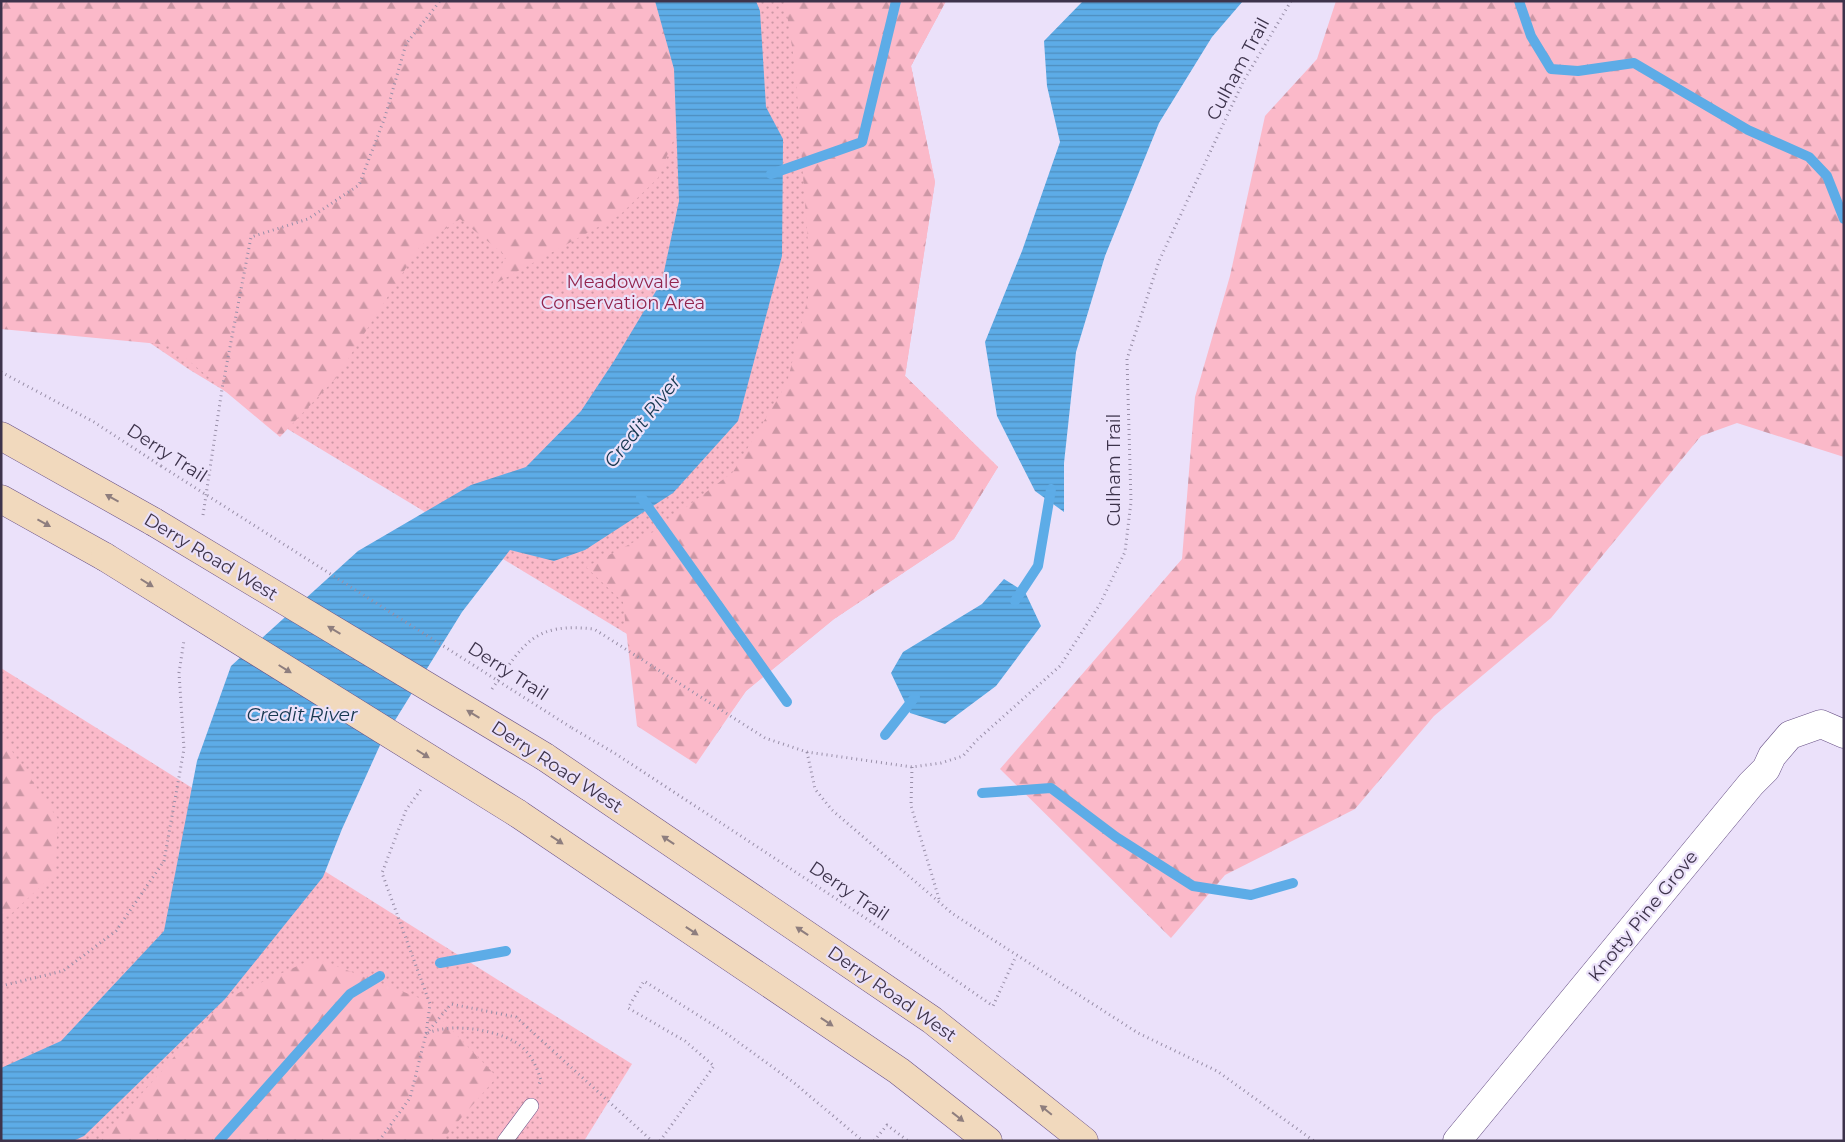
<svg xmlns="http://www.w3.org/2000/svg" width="1845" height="1142" font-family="Montserrat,sans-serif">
	<defs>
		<pattern id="grass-dots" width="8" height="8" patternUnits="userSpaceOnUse" patternTransform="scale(1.25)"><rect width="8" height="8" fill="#fbb9c9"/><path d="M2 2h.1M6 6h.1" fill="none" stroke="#cc97a5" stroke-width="1.8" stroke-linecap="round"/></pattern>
		<pattern id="forest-firs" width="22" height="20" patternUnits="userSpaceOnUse" patternTransform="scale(1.25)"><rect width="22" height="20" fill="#fbb9c9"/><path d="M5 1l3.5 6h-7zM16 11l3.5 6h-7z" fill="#cc97a5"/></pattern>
		<pattern id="water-rules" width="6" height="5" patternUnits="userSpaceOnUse" patternTransform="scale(1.25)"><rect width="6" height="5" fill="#5dace7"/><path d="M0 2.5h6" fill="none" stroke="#4e8dbd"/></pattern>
	</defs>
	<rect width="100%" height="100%" fill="#ebe1fa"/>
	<g fill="url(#grass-dots)">
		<polygon points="1,1 946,1 911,66 935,182 905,376 998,467 954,539 834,619 746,691 734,708 683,679 627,634 190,370 113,318"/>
		<polygon points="1,668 632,1064 584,1141 1,1141"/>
	</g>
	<g fill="url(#forest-firs)">
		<polygon points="1,1 692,1 684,114 658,178 620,215 491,286 506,256 460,219 420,246 336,378 280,437 170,345 1,329"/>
		<polygon points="785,1 946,1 911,66 935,182 905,376 998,467 954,539 834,619 746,691 696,764 637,726 623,602 586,567 653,532 733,472 787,383 811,285 795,66"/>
		<polygon points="1336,1 1844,1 1844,457 1737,423 1701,436 1551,618 1434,716 1355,809 1225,875 1171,938 1000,769 1182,559 1195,397 1230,276 1265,116 1317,59"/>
		<polygon points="1,735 58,819 55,873 9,916 1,917"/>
		<polygon points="315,958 422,999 497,1077 441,1141 100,1141 225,999"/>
	</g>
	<g fill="url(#water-rules)">
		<polygon points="655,1 756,1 760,11 766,107 783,139 782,256 738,421 673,493 585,550 554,561 510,550 462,612 381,743 342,829 323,877 225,999 84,1136 73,1141 1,1141 1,1068 61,1041 164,931 197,761 231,666 358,551 471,485 526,467 581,411 614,361 662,281 679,201 674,69"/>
		<polygon points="1083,1 1243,1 1212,37 1159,123 1105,256 1076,352 1064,463 1064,512 1035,491 997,416 985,342 1022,251 1060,142 1047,86 1044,41"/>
		<polygon points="1004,579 1025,592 1041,626 996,686 945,724 910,713 891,673 903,652 982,604"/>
	</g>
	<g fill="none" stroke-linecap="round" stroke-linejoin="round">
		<g stroke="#5dace7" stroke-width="10">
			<polyline points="1519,1 1531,36 1551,69 1578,71 1634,63 1748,130 1809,157 1827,176 1844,219"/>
			<polyline points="771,174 862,142 896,1"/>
			<polyline points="641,497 787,702"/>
			<polyline points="1015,601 1038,566 1051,489"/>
			<polyline points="885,735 915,697"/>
			<polyline points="982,793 1051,788 1116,837 1193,886 1251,895 1293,883"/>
			<polyline points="440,963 506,951"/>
			<polyline points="219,1141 350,994 380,976"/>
		</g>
		<defs>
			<polyline id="service" points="505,1141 531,1106"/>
			<polyline id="minor" points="1457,1141 1751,784 1766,769 1772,756 1790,735 1821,724 1844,734"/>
			<g id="secondary">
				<polyline points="1,436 154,522"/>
				<polyline points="1,499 105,557"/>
				<polyline points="545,757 932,1020 1084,1141"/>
				<polyline points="517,813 899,1071 988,1141"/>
			</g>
		</defs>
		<use href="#service" stroke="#685186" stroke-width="16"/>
		<use href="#minor" stroke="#685186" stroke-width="29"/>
		<use href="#secondary" stroke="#685186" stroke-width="29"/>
		<g stroke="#998fa8" stroke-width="3" stroke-dasharray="1 4" stroke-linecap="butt">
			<polyline points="1,372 94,422 161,466"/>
			<polyline points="203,515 222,389 251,237 308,219 359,185 385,117 406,44 440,1"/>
			<path d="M492,689c32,-45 41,-67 102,-60l171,109 42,14 105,15 29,-4 22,-7 14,-16 83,-74 40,-62 25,-52 6,-50 -4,-143 32,-98 84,-179 48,-81"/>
			<polyline points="572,728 616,754 867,919 993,1006 1016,956"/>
			<polyline points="807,752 815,789 832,810 953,914 1138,1033 1217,1071 1314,1141"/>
			<polyline points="912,767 911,806 940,902"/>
			<polyline points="1,986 63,971 116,931 164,861 184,749 179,673 184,640"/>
			<path d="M428,1033c24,-11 78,-3 96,16 9,9 13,19 17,31l-2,4"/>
			<polyline points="426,1034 451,1004 516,1017 652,1141"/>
			<polyline points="379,1141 410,1098 426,1034 430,1004 382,873 406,810 422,788"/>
			<polyline points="660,1141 714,1066 685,1041 628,1008 644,981 723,1031 793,1082 863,1141"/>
			<polyline points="874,1141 887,1125 908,1141"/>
		</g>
		<use href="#service" stroke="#fff" stroke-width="15"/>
		<use href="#minor" stroke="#fff" stroke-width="28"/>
		<use href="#secondary" stroke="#f1d9bd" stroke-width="28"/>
		<defs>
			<g id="secondary-bridge">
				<polyline points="154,522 545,757"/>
				<polyline points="105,557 517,813"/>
			</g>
		</defs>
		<use href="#secondary-bridge" stroke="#685186" stroke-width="29" stroke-linecap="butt"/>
		<polyline stroke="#998fa8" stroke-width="3" stroke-dasharray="1 4" stroke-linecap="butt" points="161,466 572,728"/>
		<use href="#secondary-bridge" stroke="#f1d9bd" stroke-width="28"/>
	</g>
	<defs><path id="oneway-solid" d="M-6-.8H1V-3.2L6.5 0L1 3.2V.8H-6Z" transform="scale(1.25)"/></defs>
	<g fill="#8e7e7e">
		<use href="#oneway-solid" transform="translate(112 498) rotate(-151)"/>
		<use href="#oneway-solid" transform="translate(44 523) rotate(29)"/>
		<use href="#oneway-solid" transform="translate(147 583) rotate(32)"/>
		<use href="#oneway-solid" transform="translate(334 630) rotate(-149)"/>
		<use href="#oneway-solid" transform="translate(285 669) rotate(32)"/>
		<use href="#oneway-solid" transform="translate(473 714) rotate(-149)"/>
		<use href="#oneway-solid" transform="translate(423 754) rotate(32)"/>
		<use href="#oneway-solid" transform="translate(557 840) rotate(34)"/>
		<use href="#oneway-solid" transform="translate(668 840) rotate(-146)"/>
		<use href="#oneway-solid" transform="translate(692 931) rotate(34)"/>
		<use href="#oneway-solid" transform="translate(802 931) rotate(-146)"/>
		<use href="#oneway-solid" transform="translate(827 1022) rotate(34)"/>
		<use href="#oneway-solid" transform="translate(1046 1110) rotate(-141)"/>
		<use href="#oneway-solid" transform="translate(958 1117) rotate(38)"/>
	</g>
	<g text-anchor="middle" stroke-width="4.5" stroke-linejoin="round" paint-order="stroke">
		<g font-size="18" fill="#3d334b" stroke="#ebe1fa">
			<text transform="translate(1238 69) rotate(-62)" y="6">Culham Trail</text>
			<text transform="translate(167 453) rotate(33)" y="6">Derry Trail</text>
			<text transform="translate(1114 470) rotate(-90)" y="6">Culham Trail</text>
			<text transform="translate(211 557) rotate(31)" y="6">Derry Road West</text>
			<text transform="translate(508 671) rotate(33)" y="6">Derry Trail</text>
			<text transform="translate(557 767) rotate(33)" y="6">Derry Road West</text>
			<text transform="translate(849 891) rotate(34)" y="6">Derry Trail</text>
			<text transform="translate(1643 916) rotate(-51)" y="6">Knotty Pine Grove</text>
			<text transform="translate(892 994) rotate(35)" y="6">Derry Road West</text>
		</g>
		<g font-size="18" fill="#92254d" stroke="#ebe1fa">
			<text x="623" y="288">Meadowvale<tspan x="623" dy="21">Conservation Area</tspan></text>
		</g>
		<g font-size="19" font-style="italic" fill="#163850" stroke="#ebe1fa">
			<text transform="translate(642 421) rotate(-52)" y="7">Credit River</text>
			<text x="302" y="721">Credit River</text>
		</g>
	</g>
	<rect width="1845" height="1142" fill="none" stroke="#3d334b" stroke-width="5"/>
</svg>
